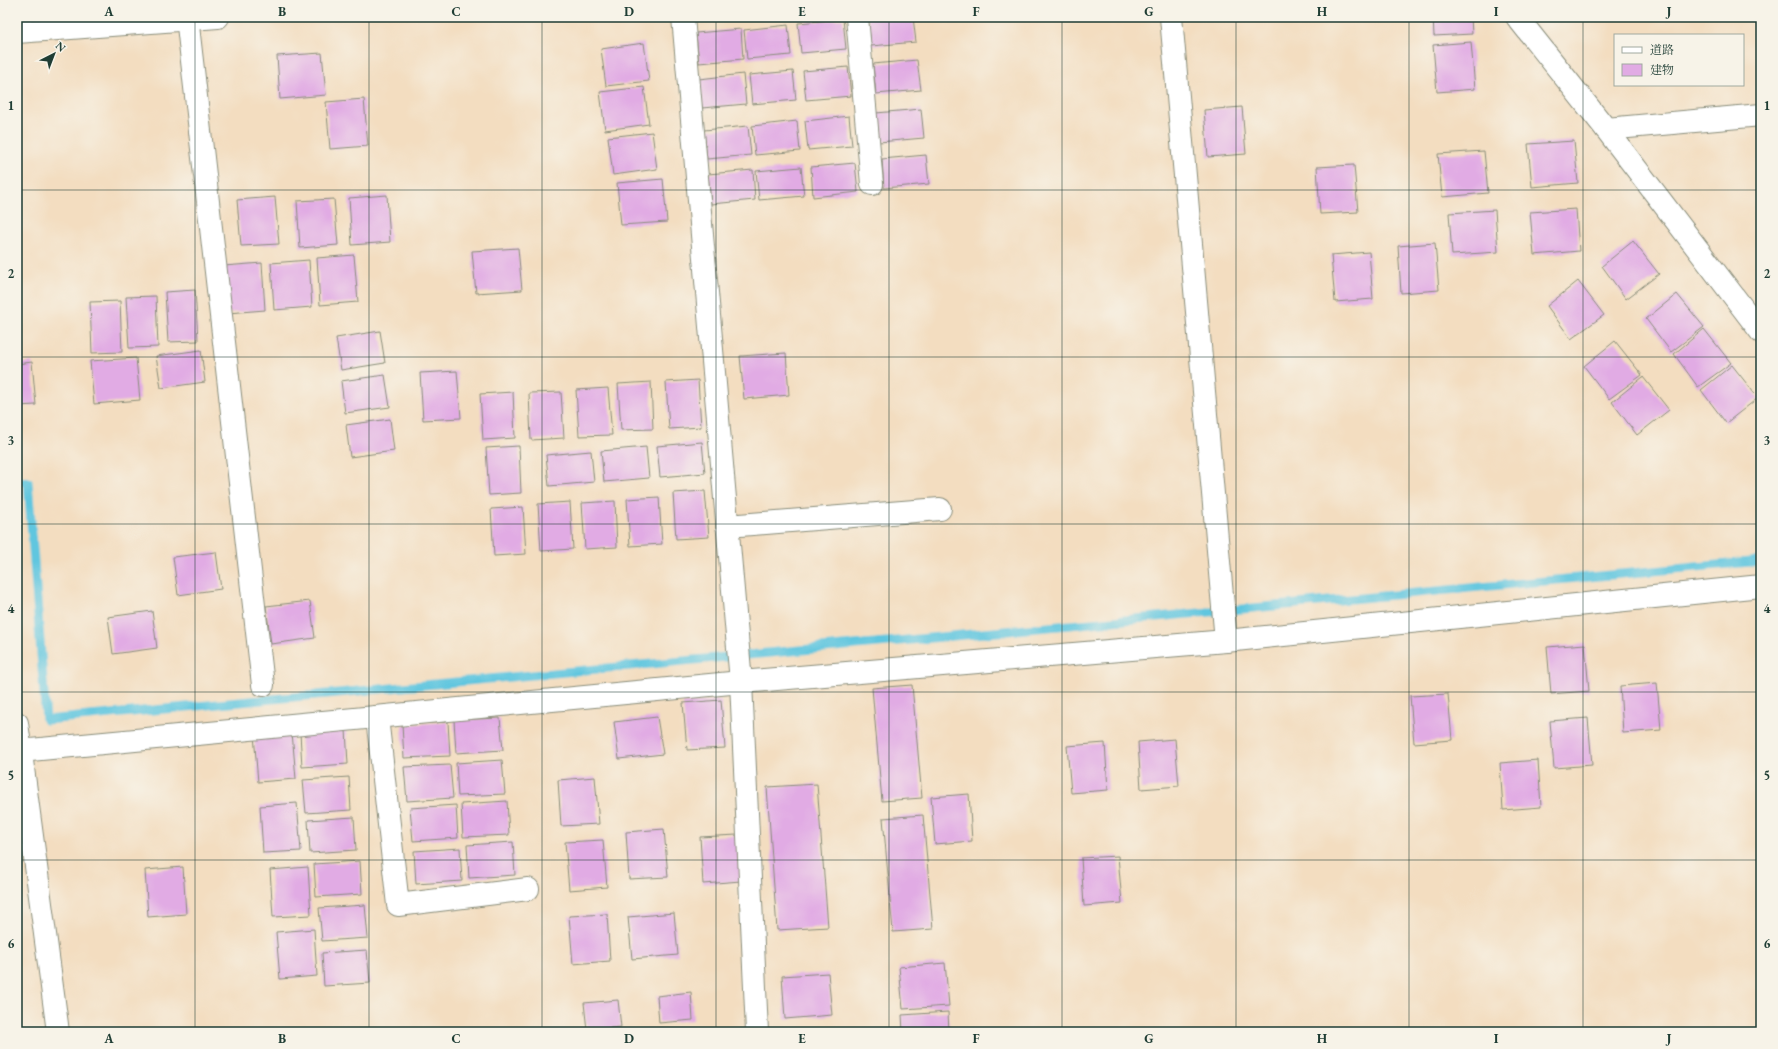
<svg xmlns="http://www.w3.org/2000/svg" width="1778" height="1049" font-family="'EB Garamond','Noto Serif JP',serif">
	<rect width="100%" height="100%" fill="#f7f3e8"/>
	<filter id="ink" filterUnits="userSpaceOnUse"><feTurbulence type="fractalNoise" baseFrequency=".025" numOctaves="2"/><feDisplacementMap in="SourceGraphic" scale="8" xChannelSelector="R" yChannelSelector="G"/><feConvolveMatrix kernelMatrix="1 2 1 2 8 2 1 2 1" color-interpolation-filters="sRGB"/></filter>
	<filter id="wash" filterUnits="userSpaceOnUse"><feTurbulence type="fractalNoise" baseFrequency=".012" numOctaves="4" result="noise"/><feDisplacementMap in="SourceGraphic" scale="16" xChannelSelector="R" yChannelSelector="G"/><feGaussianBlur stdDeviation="0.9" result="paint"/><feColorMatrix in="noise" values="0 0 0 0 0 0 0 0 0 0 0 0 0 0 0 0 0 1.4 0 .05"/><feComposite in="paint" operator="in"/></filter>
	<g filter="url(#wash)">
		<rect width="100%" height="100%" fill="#f3ddc0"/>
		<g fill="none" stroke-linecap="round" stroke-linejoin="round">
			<polyline stroke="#61c6df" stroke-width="9" points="17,481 28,482 46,720 1761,561"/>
		</g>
		<g id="blocks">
			<g fill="#e1abe4">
				<polygon points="868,17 913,17 916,42 871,46"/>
				<polygon points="1433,17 1471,17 1472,34 1434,36"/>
				<polygon points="843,19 846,49 801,53 798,23"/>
				<polygon points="788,25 791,55 747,59 744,30"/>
				<polygon points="741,29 743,59 699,63 696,33"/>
				<polygon points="1471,42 1475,89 1437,92 1433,45"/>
				<polygon points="644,43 649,81 606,86 601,49"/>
				<polygon points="322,53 326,95 280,99 277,56"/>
				<polygon points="917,60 921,90 876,94 873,64"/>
				<polygon points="848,67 851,96 806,100 803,71"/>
				<polygon points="793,71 796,100 752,104 749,75"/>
				<polygon points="743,74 746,104 702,108 699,79"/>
				<polygon points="644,87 649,124 605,130 600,92"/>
				<polygon points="364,99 368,146 330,149 326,102"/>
				<polygon points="1242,107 1246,154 1208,157 1204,110"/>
				<polygon points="921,109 924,138 879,142 876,113"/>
				<polygon points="849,116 852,146 808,150 805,121"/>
				<polygon points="797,121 800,151 755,155 752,126"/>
				<polygon points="748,126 751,155 707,159 704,130"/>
				<polygon points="652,132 657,169 613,175 608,137"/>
				<polygon points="1574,141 1578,183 1532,187 1528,144"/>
				<polygon points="1484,151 1488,193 1442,197 1438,154"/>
				<polygon points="926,155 929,184 884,188 882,159"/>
				<polygon points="855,163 858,192 813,197 811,167"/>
				<polygon points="1354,165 1358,212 1320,214 1317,167"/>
				<polygon points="801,167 804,196 759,200 756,171"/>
				<polygon points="753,170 755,200 711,204 708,174"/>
				<polygon points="663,179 667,222 621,225 617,183"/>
				<polygon points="387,195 390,242 352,245 349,198"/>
				<polygon points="275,197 279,244 241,246 237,200"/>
				<polygon points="334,199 338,245 300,248 297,201"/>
				<polygon points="1576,209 1579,251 1534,255 1530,212"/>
				<polygon points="1495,210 1498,252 1452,255 1449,213"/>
				<polygon points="1633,241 1659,274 1626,299 1602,266"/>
				<polygon points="1435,243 1439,290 1401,293 1398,246"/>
				<polygon points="518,248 522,290 476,293 472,251"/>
				<polygon points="1369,252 1373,299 1335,302 1331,255"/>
				<polygon points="354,255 358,302 320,305 317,258"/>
				<polygon points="309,260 312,307 274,310 271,263"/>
				<polygon points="262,263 265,310 228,313 224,266"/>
				<polygon points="1578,281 1604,315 1571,339 1547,306"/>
				<polygon points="195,290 198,341 168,342 165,292"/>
				<polygon points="1677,294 1704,327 1671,352 1646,319"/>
				<polygon points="156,296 158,347 129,348 126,297"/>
				<polygon points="120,301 122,352 92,353 90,302"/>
				<polygon points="1704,329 1731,363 1698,387 1674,354"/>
				<polygon points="380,331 385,363 341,370 336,338"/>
				<polygon points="1615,341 1642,375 1609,399 1584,366"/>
				<polygon points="201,350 205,382 161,388 156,356"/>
				<polygon points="786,353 789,395 744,399 740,356"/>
				<polygon points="136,358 140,400 94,404 90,361"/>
				<polygon points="32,362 36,405 17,406 17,364"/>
				<polygon points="1732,365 1758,398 1726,423 1701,390"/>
				<polygon points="457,371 461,418 423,420 420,373"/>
				<polygon points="385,375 390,407 345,413 341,381"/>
				<polygon points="1643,377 1669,410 1637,435 1612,402"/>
				<polygon points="698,380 701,427 669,429 666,382"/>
				<polygon points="651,382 653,429 621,430 618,384"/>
				<polygon points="608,388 612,435 579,436 576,390"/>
				<polygon points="513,392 515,438 483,440 480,394"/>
				<polygon points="561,392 564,438 531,440 529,393"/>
				<polygon points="390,419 394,451 350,457 346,425"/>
				<polygon points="702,442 705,473 660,477 657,446"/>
				<polygon points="519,446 521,493 489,495 486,448"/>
				<polygon points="646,447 649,478 604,482 601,451"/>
				<polygon points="591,451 594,482 549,486 546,455"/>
				<polygon points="705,491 709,537 676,539 673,493"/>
				<polygon points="659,497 662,544 630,546 627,499"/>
				<polygon points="615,501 617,547 585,549 582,503"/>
				<polygon points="570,502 573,549 541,551 538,504"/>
				<polygon points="523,507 526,554 494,556 491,509"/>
				<polygon points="216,552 221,589 178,595 173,557"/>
				<polygon points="310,601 315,638 271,644 266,606"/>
				<polygon points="152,611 157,648 113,654 108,617"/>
				<polygon points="1585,644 1589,691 1551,694 1547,647"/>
				<polygon points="1657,683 1661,730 1623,733 1620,686"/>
				<polygon points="912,685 922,798 882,801 872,688"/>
				<polygon points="1448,694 1452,740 1414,743 1410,696"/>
				<polygon points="721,700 725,748 687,750 683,703"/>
				<polygon points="657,717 663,754 619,759 614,722"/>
				<polygon points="500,718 503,750 456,753 454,720"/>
				<polygon points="1588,718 1592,765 1554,768 1550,721"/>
				<polygon points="448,722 450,756 404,758 402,725"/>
				<polygon points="346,730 348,764 302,767 300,733"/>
				<polygon points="292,732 296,779 258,782 254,735"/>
				<polygon points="1175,739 1179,786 1141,789 1138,742"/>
				<polygon points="1105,743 1108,790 1071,793 1067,746"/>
				<polygon points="502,760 505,794 458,796 456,763"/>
				<polygon points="1538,760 1541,807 1503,810 1500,763"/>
				<polygon points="450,765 453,798 407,801 404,767"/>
				<polygon points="349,777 351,810 306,813 303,780"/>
				<polygon points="595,777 599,824 561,826 558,780"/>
				<polygon points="817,784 828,927 777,930 767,787"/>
				<polygon points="969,794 972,841 935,844 931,797"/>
				<polygon points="507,801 509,835 463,837 461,804"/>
				<polygon points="297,803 301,851 263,853 260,806"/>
				<polygon points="456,805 458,838 413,841 410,808"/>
				<polygon points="923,815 933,929 893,932 883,818"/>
				<polygon points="354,817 356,850 310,853 308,820"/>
				<polygon points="664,829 668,877 629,879 626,832"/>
				<polygon points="737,835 741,881 703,884 700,837"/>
				<polygon points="603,840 607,887 569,890 565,842"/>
				<polygon points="513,842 515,875 469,878 467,845"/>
				<polygon points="460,848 462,881 416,884 414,851"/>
				<polygon points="1118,856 1122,903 1084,906 1081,858"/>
				<polygon points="360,861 362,894 316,897 314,864"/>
				<polygon points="183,867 186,914 148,917 145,870"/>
				<polygon points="308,867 311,915 273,917 270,870"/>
				<polygon points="365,905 368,938 322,941 319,908"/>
				<polygon points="674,913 678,955 632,959 628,917"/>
				<polygon points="607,914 610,961 573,964 569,916"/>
				<polygon points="314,929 317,976 280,979 276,932"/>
				<polygon points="367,950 370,983 324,986 322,953"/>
				<polygon points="945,963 949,1006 903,1009 899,967"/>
				<polygon points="828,973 832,1015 785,1019 782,976"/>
				<polygon points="691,992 693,1020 659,1023 657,996"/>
				<polygon points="618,1000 621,1027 587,1030 584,1003"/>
				<polygon points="948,1012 949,1032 903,1032 902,1015"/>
			</g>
		</g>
	</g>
	<g filter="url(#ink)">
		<use href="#blocks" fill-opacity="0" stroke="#898d7a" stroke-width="1"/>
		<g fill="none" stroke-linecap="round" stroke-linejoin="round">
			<defs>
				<g id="minor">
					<polyline points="187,17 263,685"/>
					<polyline points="683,17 741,682 757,1032"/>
					<polyline points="857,17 872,184"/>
					<polyline points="1171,17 1226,641"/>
					<polyline points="1517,17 1606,129 1761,332"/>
					<polyline points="17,32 218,17"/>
					<polyline points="1606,129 1761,115"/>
					<polyline points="727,526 940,509"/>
					<polyline points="377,717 398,905 528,889"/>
					<polyline points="17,723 58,1032"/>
					<polyline points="20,751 741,682 1226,641 1761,586"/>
				</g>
			</defs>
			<use href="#minor" stroke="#898d7a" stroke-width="24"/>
			<use href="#minor" stroke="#fff" stroke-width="22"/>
		</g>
	</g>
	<path fill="none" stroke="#1f3d34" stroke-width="1" stroke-opacity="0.55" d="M195,17v1015M369,17v1015M542,17v1015M716,17v1015M889,17v1015M1062,17v1015M1236,17v1015M1409,17v1015M1583,17v1015M17,190h1744M17,357h1744M17,524h1744M17,692h1744M17,860h1744"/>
	<rect width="1778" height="1049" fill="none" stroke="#f7f3e8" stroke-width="44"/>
	<rect x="1614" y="34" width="130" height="52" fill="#f7f3e8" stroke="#a1aaa0"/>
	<rect x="1622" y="47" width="20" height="6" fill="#ffffff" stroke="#a1aaa0"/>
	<text x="1650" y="54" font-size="12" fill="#1f3d34">道路</text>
	<rect x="1622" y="64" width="20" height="12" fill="#e1abe4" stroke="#a1aaa0"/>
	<text x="1650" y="74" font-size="12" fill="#1f3d34">建物</text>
	<g transform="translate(54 54) rotate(42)" stroke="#f7f3e8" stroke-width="3" paint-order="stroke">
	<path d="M0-3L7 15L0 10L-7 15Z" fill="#1f3d34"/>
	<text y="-6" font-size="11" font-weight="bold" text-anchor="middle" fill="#1f3d34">N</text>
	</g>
	<rect x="22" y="22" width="1734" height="1005" fill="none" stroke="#1f3d34" stroke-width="1.5"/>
	<g font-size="13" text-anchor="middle" font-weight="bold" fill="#1f3d34">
		<text x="109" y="16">A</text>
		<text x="282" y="16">B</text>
		<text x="456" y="16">C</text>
		<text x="629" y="16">D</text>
		<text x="802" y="16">E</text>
		<text x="976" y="16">F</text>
		<text x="1149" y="16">G</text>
		<text x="1322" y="16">H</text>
		<text x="1496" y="16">I</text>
		<text x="1669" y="16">J</text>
		<text x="11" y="110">1</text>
		<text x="1767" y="110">1</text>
		<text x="11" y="278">2</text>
		<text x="1767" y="278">2</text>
		<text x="11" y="445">3</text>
		<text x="1767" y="445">3</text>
		<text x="11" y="613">4</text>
		<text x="1767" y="613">4</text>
		<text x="11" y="780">5</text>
		<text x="1767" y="780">5</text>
		<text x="11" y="948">6</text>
		<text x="1767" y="948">6</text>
		<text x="109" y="1043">A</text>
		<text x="282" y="1043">B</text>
		<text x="456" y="1043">C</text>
		<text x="629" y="1043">D</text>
		<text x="802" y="1043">E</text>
		<text x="976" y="1043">F</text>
		<text x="1149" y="1043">G</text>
		<text x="1322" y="1043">H</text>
		<text x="1496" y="1043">I</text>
		<text x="1669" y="1043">J</text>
	</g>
</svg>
